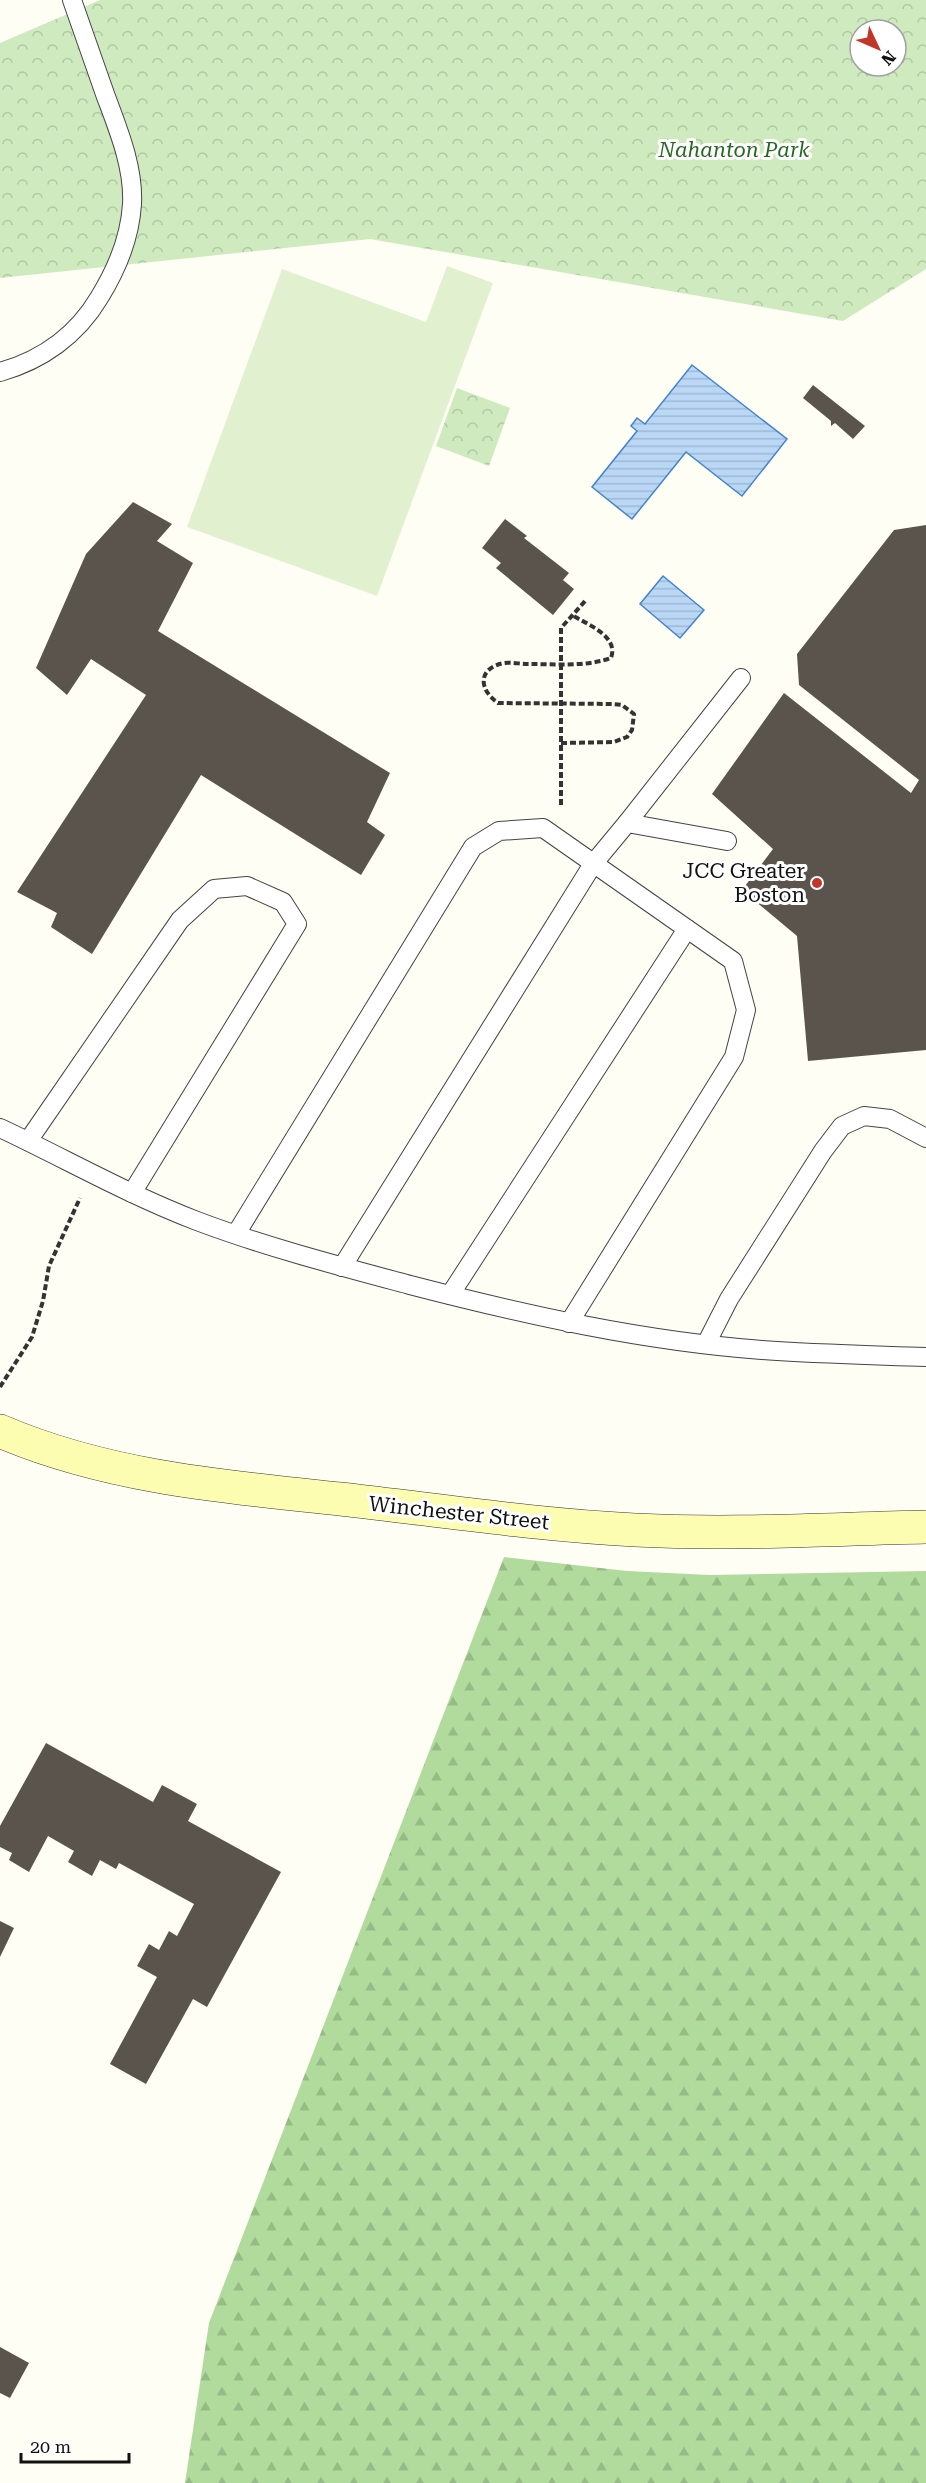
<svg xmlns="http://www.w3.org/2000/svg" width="926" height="2483" font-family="'Roboto Serif',serif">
	<defs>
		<pattern id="forest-firs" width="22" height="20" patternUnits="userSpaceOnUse" patternTransform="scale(1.5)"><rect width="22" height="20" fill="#b1db9d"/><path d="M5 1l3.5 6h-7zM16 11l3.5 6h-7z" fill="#97bb86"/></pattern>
		<pattern id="park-crowns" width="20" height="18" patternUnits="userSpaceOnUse" patternTransform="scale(1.5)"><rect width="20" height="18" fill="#cfeabe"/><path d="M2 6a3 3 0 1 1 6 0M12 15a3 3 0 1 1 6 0" fill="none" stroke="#b1c8a2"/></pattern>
		<pattern id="water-rules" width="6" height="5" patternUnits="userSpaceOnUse" patternTransform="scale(1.5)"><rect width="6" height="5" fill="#bad8f6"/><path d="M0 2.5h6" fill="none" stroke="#9fb8d2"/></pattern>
	</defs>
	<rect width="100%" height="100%" fill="#fffef5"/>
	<polygon fill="url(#forest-firs)" points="504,1557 627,1571 710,1575 926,1571 926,2483 185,2483 209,2323"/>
	<g fill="url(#park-crowns)" fill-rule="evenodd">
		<path d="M100,0h826v269l-83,52 -473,-82 -370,39v-235zM860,30h36v36h-36z"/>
		<polygon points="457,388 510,408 489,466 436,446"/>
	</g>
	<polygon fill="#e1f1d0" points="447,266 493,283 377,596 187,527 282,269 426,322"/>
	<g fill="url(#water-rules)" stroke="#4283cc" stroke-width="1.5">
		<polygon points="692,365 787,439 742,496 686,452 632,519 592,487 637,431 631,426 637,418 645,424"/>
		<polygon points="663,576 704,610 680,638 640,604"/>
	</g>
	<g fill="#5a544d">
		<polygon points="813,385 865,426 853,439 835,423 831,426 831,421 803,398"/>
		<polygon points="133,502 172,524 157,541 193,563 158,631 390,773 367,822 385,835 361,875 201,775 92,954 51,927 57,913 17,892 146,695 91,659 67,695 36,668 86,554"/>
		<polygon points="505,519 527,536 524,538 569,573 563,580 574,589 553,615 496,568 501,563 482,548"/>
		<polygon points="926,525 926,1050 808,1061 797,936 742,890 773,849 712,794 784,693 911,793 919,780 799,685 797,654 894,530"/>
		<polygon points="46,1743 153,1802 162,1785 197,1804 188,1821 281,1872 207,2007 193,1999 146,2084 110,2064 157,1977 137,1966 149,1944 159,1950 169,1931 177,1936 194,1904 119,1863 116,1869 100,1860 92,1876 68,1862 74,1851 48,1836 29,1872 9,1860 12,1853 0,1847 0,1826"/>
		<polygon points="0,1921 14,1928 0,1957"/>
		<polygon points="0,2347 29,2363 10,2398 0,2393"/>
	</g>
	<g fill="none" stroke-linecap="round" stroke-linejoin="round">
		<defs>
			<g id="lane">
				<path d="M0,372c42,-12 77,-37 99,-74 18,-29 31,-60 33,-94 2,-37 -14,-75 -27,-110 -11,-31 -22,-63 -33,-94"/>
				<polyline points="627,823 741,678"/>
				<path d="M0,1128c66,31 129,67 197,93 69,26 142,45 213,64 116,30 232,56 352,65 54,4 109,5 164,7"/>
				<polyline points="28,1141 180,920 214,889 247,886 283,902 297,924 132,1193"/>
				<polyline points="236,1234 473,847 499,831 543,828 733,961 746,1010 734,1057 569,1323"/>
				<polyline points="342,1267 593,864 627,823 727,841"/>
				<polyline points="450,1295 687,929"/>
				<polyline points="706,1344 729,1299 823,1151 842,1126 864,1116 890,1119 926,1138"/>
			</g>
			<path id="secondary" d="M0,1431c107,46 225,56 340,68 98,11 196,26 295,31 97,5 194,-1 291,-3"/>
		</defs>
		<use href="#lane" stroke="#444" stroke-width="20"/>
		<use href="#secondary" stroke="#333" stroke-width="34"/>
		<g stroke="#333" stroke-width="4" stroke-dasharray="6 3" stroke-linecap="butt">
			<path d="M561,743l53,-1 13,-5 5,-7 2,-16 -12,-9 -9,-1 -115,-1c-20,-14 -20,-35 6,-40 7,-1 16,1 23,1 27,0 59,3 84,-6 8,-22 -23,-33 -39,-43"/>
			<polyline points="561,805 561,628 586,600"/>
			<polyline points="0,1387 32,1337 43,1301 49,1266 80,1198"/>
		</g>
		<use href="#lane" stroke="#fff" stroke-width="18"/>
		<use href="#secondary" stroke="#fcfdb1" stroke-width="33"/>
	</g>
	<circle fill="#c13629" stroke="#fff" stroke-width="2" cx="817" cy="883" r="6"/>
	<g text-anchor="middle" stroke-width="6" stroke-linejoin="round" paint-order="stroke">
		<g font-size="21" font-style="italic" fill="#266921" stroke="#fff">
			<text x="734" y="157">Nahanton Park</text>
		</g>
		<g font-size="21" fill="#111" stroke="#fff" text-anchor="end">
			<text x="805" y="878">JCC Greater<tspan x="805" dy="24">Boston</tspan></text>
		</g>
		<g font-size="21" fill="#111" stroke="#fff">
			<text transform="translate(459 1513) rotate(6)" y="7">Winchester Street</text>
		</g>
	</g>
	<g transform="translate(878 48) rotate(134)"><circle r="28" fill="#ffffff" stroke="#a0a0a0" stroke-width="1.5"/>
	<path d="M0-4.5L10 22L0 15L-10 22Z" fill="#c13629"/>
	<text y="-9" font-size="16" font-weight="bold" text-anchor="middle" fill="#111111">N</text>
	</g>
	<path d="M21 2453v9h108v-9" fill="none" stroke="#111111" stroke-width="3"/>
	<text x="30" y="2453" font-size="18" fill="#111111" stroke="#ffffff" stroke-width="4.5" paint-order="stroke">20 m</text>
</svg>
